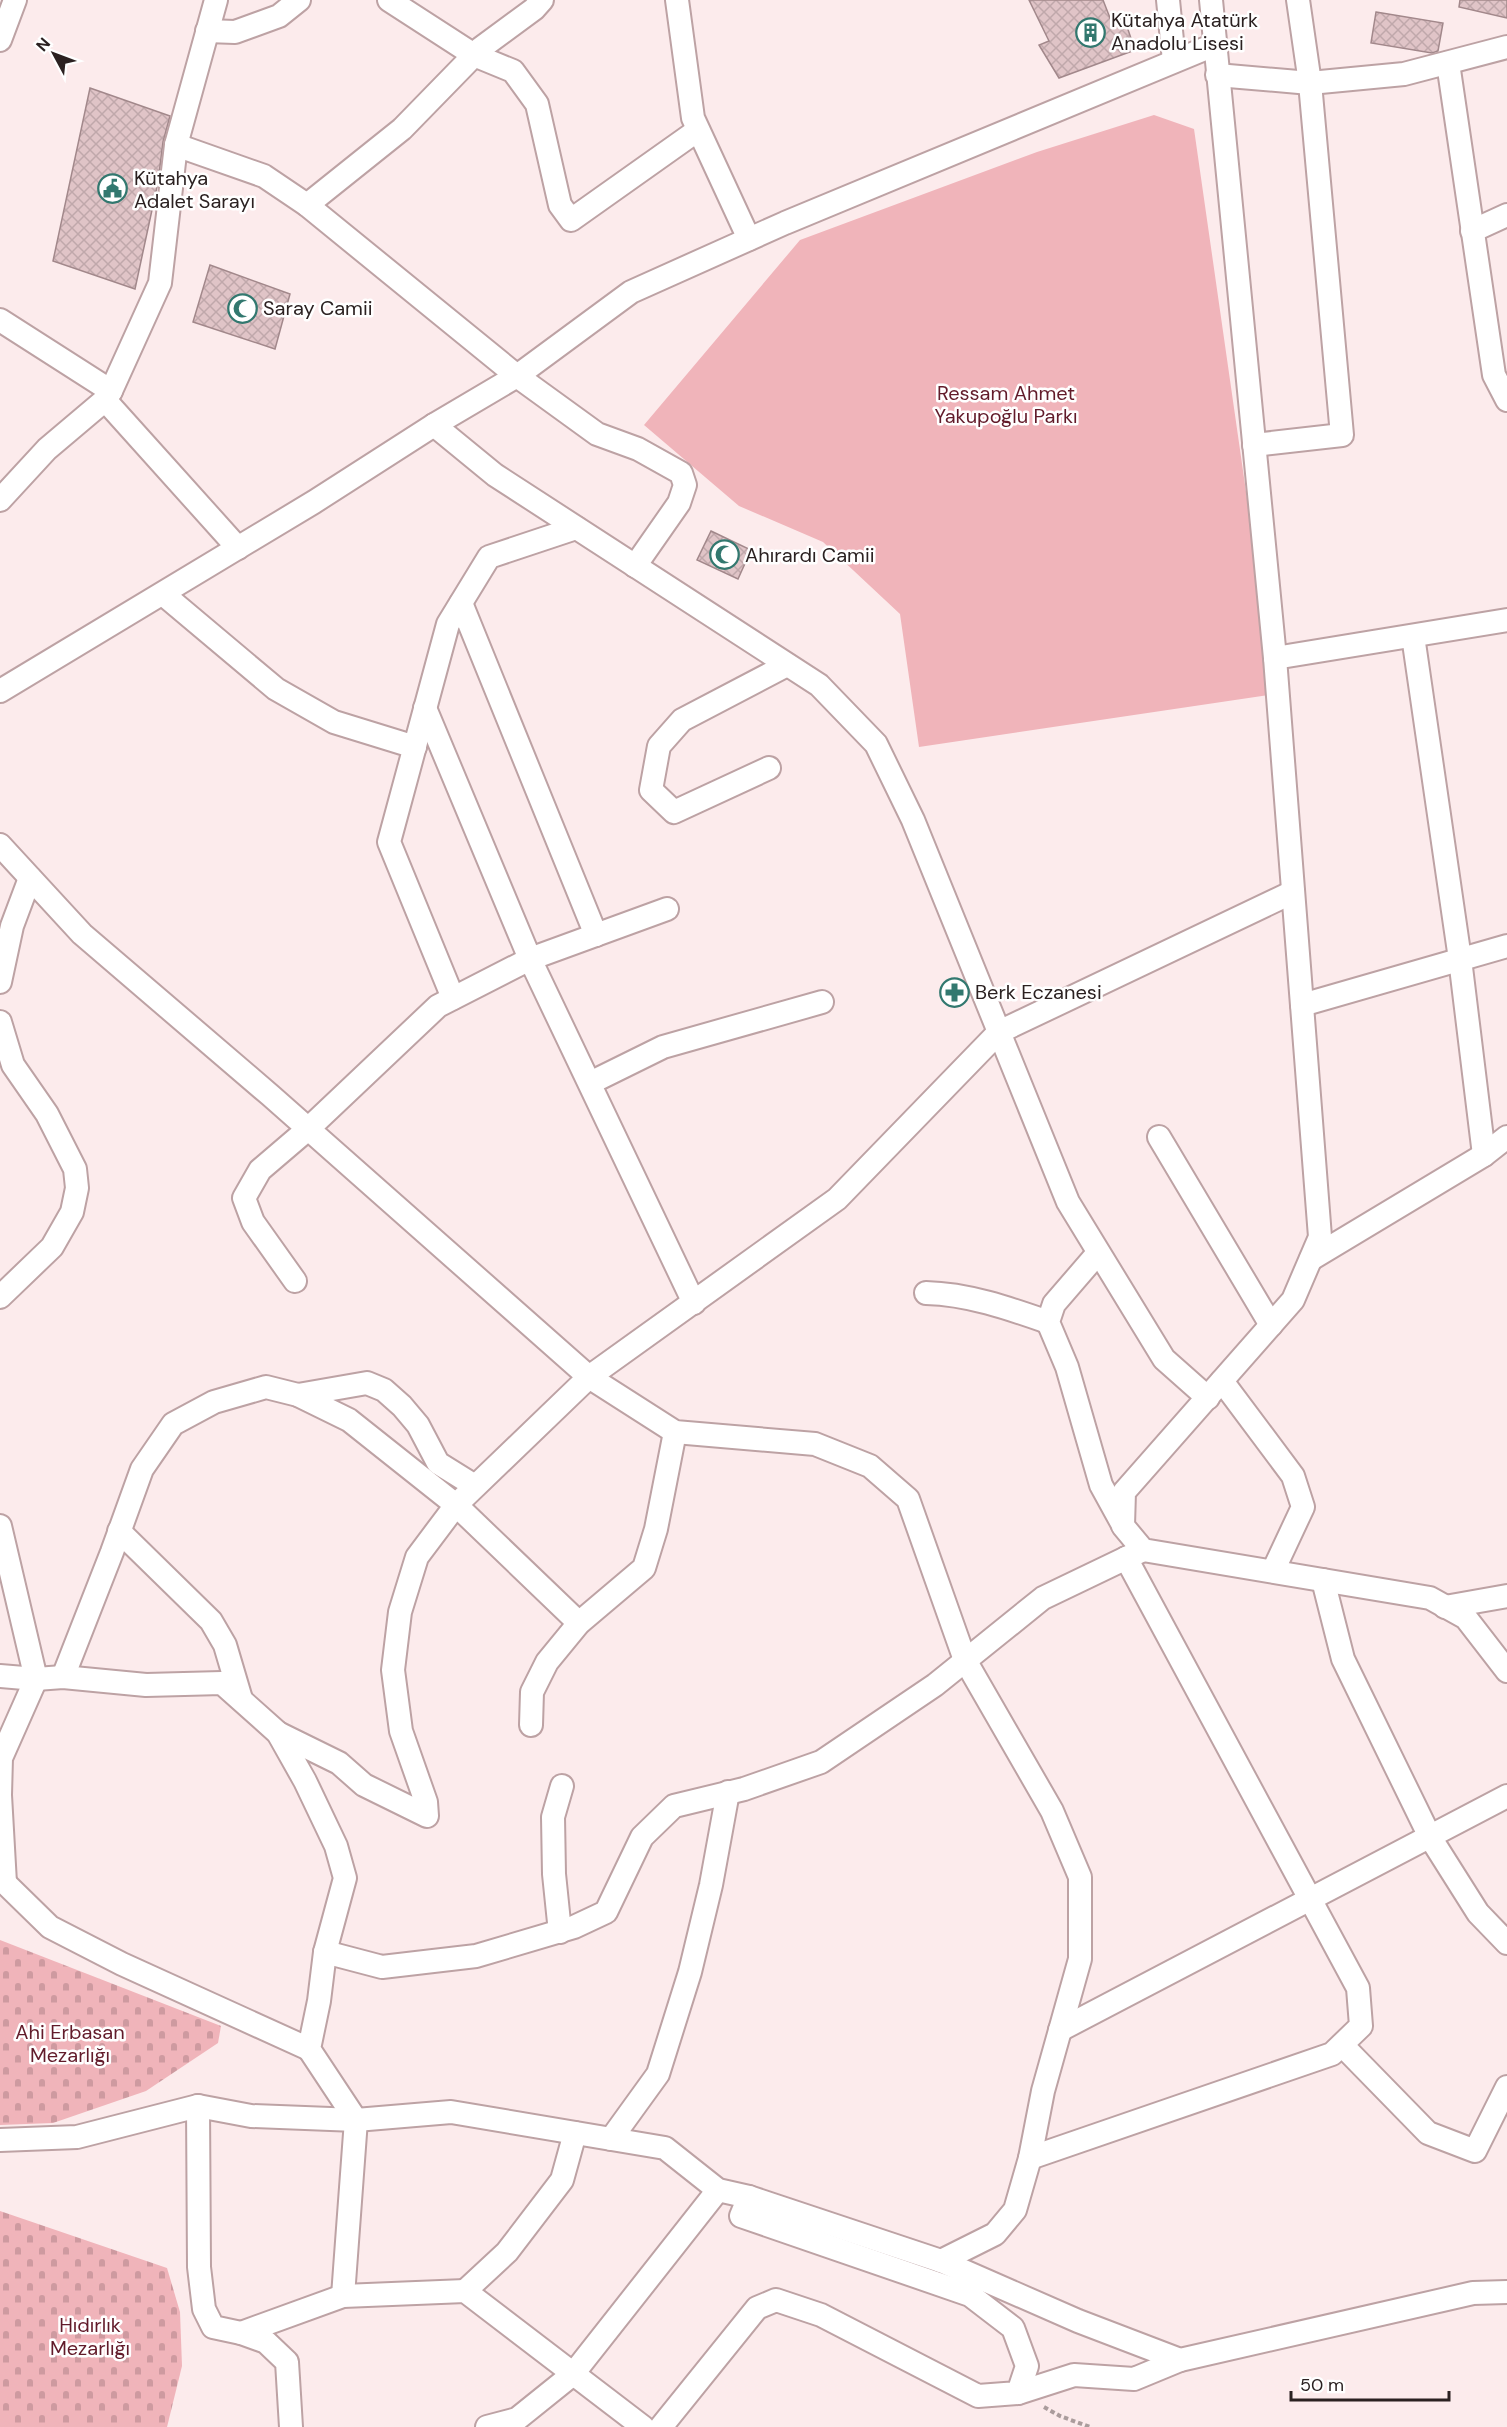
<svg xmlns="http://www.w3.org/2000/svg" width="1507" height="2427" font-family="'DM Sans',sans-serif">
	<defs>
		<pattern id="cemetery-stones" width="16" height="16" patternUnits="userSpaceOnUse" patternTransform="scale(1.5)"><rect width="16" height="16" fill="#f0b4ba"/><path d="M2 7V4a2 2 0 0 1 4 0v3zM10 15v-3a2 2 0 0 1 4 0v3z" fill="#ce9aa0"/></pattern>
		<pattern id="building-cross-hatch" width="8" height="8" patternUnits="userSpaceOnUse" patternTransform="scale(1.5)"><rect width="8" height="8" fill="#e0c4c7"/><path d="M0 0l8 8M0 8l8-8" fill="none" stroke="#c0a8ab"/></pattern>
	</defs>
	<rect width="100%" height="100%" fill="#fcebec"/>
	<g fill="url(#cemetery-stones)">
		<polygon points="0,1940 221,2026 218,2043 146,2091 53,2123 0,2125"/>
		<polygon points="0,2211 167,2268 180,2312 182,2366 167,2427 0,2427"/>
	</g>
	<polygon fill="#f0b4ba" points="1154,115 1194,129 1275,694 919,747 900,614 823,542 739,506 644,425 800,240 1037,152"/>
	<g fill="url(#building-cross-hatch)" stroke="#a2888b" stroke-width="1.5">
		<polygon points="1029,0 1103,0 1110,18 1122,12 1135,50 1059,78 1039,45 1049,41"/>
		<polygon points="1460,0 1507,0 1507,18 1459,7"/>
		<polygon points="1376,12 1443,23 1438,51 1432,53 1371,43"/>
		<polygon points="90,88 170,116 163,142 158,182 135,289 53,261"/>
		<polygon points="210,265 290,294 275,349 193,322"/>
		<polygon points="711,531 751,550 738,579 697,560"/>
	</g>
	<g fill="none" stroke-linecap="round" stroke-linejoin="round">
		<defs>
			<g id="street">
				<polyline points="389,0 474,55 513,71 537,104 560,205 571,220 698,130"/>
				<polyline points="677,0 693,118 749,239"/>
				<polyline points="1168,0 1174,61"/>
				<polyline points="1211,0 1275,658 1320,1237 1293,1300 1124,1492 1123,1526 1143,1550 1430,1598 1466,1618 1507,1671"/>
				<polyline points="207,31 235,32 279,16 299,0"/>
				<polyline points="0,40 15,0"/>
				<polyline points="1448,63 1494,375 1507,400"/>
				<polyline points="1217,75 1310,83 1404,74 1507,47"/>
				<polyline points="176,145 264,176 307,205 517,376 597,434 638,449 681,473 685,485 679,503 635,566"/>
				<polyline points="307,205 402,129 481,48 534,9 542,0"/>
				<polyline points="1472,231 1507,215"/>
				<polyline points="0,320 111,391"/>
				<polyline points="105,400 238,548"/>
				<polyline points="434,425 495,475 819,685 876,744 913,820 1068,1202 1164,1359 1208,1398"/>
				<polyline points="1254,445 1342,435 1310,83 1298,0"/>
				<polyline points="0,500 47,449 105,400 111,391 160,283 176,145 216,0"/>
				<polyline points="163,594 276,689 334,722 415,747"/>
				<polyline points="461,603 596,935"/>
				<polyline points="1413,636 1460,959 1484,1155"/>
				<polyline points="1275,658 1507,620"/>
				<polyline points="0,691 314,502 434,425 517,376 631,292 785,223 1214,45"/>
				<polyline points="425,708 530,959 694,1303"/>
				<polyline points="769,768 674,812 651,790 659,746 682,720 787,665"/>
				<polyline points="0,845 82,934 270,1095 589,1377 675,1432 815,1444 870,1466 908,1499 965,1660 1052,1811 1080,1877 1080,1959 1043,2091 1030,2158 1015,2210 995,2234 941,2261"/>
				<polyline points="0,982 12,926 30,878"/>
				<polyline points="453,998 389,842 448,624 489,557 576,528"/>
				<polyline points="1302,1005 1507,946"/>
				<polyline points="0,1022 13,1065 47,1114 75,1169 77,1188 72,1212 52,1247 0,1297"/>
				<polyline points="590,1083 663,1047 822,1002"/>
				<polyline points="1159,1137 1271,1325"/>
				<polyline points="1098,1253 1054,1304 1048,1322 1067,1367 1101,1485 1123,1525"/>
				<polyline points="1311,1259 1484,1155 1507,1137"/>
				<polyline points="295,1281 253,1222 244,1198 260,1170 308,1129 438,1006 530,959 667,909"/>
				<path d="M926,1293c42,1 82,15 122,29"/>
				<polyline points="1222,1381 1293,1476 1303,1507 1273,1571"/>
				<polyline points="298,1395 367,1383 384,1390 402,1406 418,1425 438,1463 475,1486"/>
				<polyline points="0,1526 36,1679 1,1758 0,1795 5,1883"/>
				<polyline points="119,1531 211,1621 225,1645 241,1699"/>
				<polyline points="1323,1580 1343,1659 1430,1837 1478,1913 1507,1943"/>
				<polyline points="1445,1607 1507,1596"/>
				<polyline points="0,1676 36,1679 63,1677 146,1685 222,1683 278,1733 305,1781 336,1846 345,1878 325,1952 319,2001 309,2049 356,2120 343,2296"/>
				<polyline points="63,1677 112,1552 142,1469 173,1424 214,1402 266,1387 298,1395 349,1420 456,1505 579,1623"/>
				<polyline points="531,1725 532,1692 547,1662 579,1623 644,1568 656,1529 675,1432"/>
				<polyline points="278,1733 339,1763 364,1785 427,1816 426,1802 401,1731 393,1670 400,1612 417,1557 456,1505 589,1377 837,1199 999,1032 1293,892"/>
				<polyline points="0,1873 5,1883 50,1927 122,1964 309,2049"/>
				<polyline points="560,1932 554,1874 553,1817 562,1786"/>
				<polyline points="325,1952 382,1967 476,1956 574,1927 606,1912 642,1837 674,1806 744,1789 821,1762 935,1685 1043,1598 1143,1550"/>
				<polyline points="1060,2030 1507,1796"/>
				<polyline points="1342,2045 1428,2133 1475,2151 1507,2087"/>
				<polyline points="198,2106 199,2267 204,2309 213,2327 241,2333 266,2342 287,2362 291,2427"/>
				<polyline points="611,2139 658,2074 690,1972 711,1885 728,1792"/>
				<polyline points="0,2140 77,2137 198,2106 251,2116 356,2120 451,2112 665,2148 718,2190 749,2197 941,2261 1078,2321 1180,2360 1473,2293 1507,2292"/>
				<polyline points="1030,2158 1332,2054 1361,2026 1358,1988 1126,1558"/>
				<polyline points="465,2291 507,2252 562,2180 575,2133"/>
				<polyline points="241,2333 343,2296 465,2291 643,2427"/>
				<polyline points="1018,2393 1074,2375 1134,2379 1180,2360"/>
				<polyline points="487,2427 517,2419 573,2374 718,2190"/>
				<polyline points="661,2427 757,2308 776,2300 821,2315 978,2396 1018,2393 1027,2366 1013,2328 970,2295 741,2216 749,2197"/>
			</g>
		</defs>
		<use href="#street" stroke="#bda2a4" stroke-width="26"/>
		<polyline stroke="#aa9c9c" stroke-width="4" stroke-dasharray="4.5 3" stroke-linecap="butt" points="1044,2407 1060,2416 1090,2427"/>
		<use href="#street" stroke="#fff" stroke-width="22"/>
	</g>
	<defs>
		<symbol id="building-ring" viewBox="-11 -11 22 22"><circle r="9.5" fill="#fff" stroke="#32786f" stroke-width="1.5"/><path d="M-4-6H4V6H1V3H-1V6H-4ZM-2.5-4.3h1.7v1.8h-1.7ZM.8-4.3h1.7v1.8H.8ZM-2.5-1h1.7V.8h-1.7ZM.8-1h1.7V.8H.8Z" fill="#32786f"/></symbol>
		<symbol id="civic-ring" viewBox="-11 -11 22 22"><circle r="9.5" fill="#fff" stroke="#32786f" stroke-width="1.5"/><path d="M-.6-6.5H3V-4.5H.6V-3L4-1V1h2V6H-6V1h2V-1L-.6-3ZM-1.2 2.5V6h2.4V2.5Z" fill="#32786f"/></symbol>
		<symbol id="mosque-ring" viewBox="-11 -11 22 22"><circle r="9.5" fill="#fff" stroke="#32786f" stroke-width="1.5"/><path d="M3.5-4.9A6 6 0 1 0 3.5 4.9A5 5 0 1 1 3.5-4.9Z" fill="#32786f"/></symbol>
		<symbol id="pharmacy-ring" viewBox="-11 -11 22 22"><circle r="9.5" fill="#fff" stroke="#32786f" stroke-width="1.5"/><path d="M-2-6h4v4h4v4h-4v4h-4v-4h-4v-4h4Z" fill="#32786f"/></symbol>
	</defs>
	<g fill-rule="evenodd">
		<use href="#building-ring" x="1074" y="16" width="33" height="33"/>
		<use href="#civic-ring" x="96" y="172" width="33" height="33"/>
		<use href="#mosque-ring" x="226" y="292" width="33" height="33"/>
		<use href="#mosque-ring" x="708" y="538" width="33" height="33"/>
		<use href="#pharmacy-ring" x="938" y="976" width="33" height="33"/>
	</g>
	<g text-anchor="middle" stroke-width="5" stroke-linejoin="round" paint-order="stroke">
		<g font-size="20" fill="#2b2121" stroke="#fff" text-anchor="start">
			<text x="1111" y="27">Kütahya Atatürk<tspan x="1111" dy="23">Anadolu Lisesi</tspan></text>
			<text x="134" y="185">Kütahya<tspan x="134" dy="23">Adalet Sarayı</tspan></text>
			<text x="263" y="315">Saray Camii</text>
			<text x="745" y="562">Ahırardı Camii</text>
			<text x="975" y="999">Berk Eczanesi</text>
		</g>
		<g font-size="20" fill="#621b2a" stroke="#fff">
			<text x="1006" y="400">Ressam Ahmet<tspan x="1006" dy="23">Yakupoğlu Parkı</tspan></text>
			<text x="70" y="2039">Ahi Erbasan<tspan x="70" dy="23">Mezarlığı</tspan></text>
			<text x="90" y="2332">Hıdırlık<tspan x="90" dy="23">Mezarlığı</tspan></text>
		</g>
	</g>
	<g transform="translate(54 54) rotate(311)" stroke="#ffffff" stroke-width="4.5" paint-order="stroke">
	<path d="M0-4.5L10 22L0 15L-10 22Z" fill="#2b2121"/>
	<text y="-9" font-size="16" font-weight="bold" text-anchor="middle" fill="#2b2121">N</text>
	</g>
	<path d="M1291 2391v9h158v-9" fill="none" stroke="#2b2121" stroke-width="3"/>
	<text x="1300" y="2391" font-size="18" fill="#2b2121" stroke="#ffffff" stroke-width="4.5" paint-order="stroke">50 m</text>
</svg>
